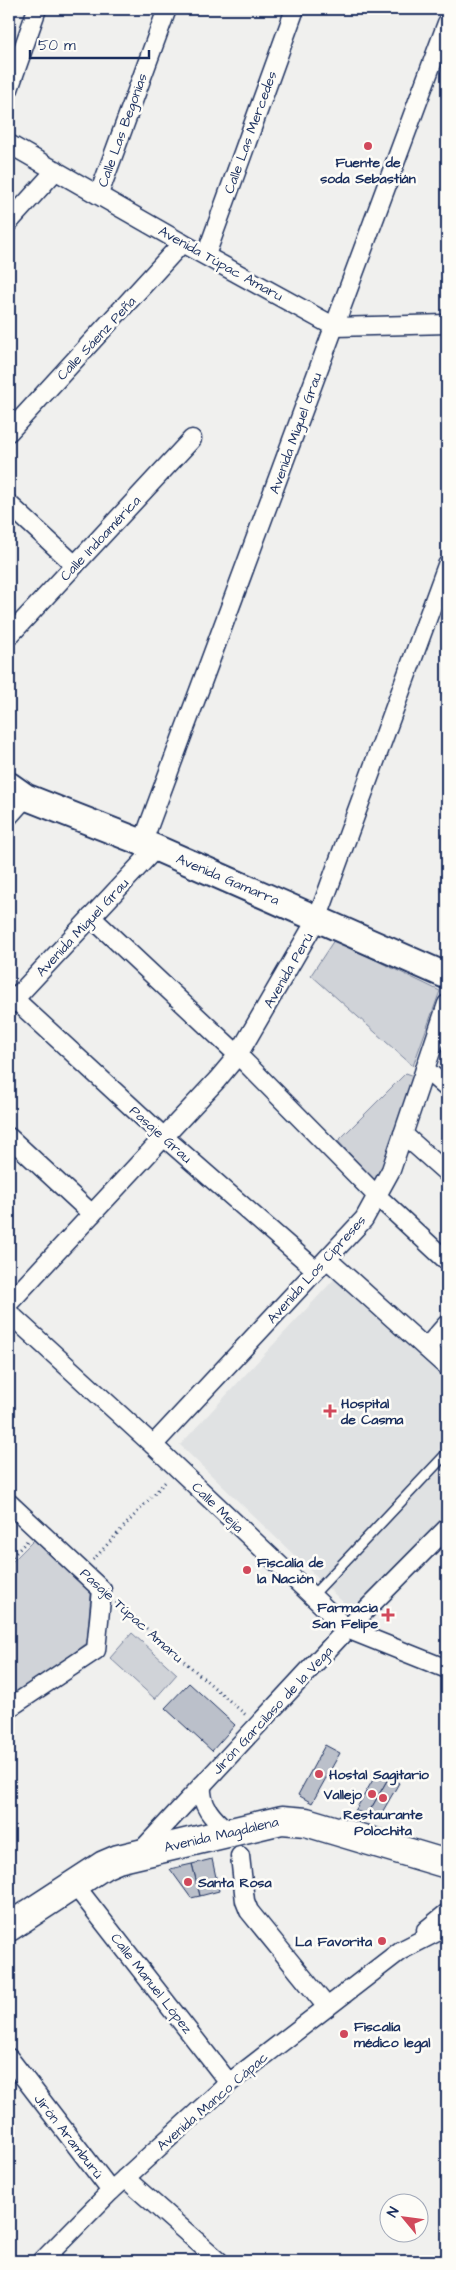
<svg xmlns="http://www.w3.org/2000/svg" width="456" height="2270" font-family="'Architects Daughter',sans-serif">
	<rect width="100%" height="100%" fill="#f0f0ee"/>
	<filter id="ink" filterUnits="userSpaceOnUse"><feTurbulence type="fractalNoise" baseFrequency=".02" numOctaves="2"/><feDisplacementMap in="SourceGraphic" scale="10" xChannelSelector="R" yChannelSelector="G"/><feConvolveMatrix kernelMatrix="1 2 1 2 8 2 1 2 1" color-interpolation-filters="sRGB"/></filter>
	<g filter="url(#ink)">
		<polygon fill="#e0e2e3" points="338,1275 447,1377 447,1514 354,1613 180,1445"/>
		<g fill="#d0d3d8" stroke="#76819b">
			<polygon points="334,940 440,991 413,1066 311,975"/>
			<polygon points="406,1073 417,1077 377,1183 338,1141"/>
			<polygon points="34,1540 91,1593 87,1643 9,1701 9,1565"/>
			<polygon points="132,1633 177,1674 155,1699 110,1658"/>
		</g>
		<g fill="#bbc0ca" stroke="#1b2f5e">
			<polygon points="189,1683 235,1725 212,1751 165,1708"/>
			<polygon points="325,1745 340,1753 312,1803 298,1795"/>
			<polygon points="378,1771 389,1777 368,1814 355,1811"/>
			<polygon points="389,1777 399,1783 380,1816 368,1814"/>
			<polygon points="212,1859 219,1891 200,1896 192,1864"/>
			<polygon points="192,1864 200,1896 191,1898 170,1869"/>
		</g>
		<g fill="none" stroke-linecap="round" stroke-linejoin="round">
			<defs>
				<polyline id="lane" points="312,1596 447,1453"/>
				<g id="street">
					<polyline points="9,89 37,9"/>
					<polyline points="9,144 182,243 335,327 447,324"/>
					<polyline points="99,194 167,9"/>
					<polyline points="9,222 56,170"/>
					<polyline points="206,255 295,9"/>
					<polyline points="9,432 182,243"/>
					<polyline points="9,504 75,565"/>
					<polyline points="9,636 192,439"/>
					<polyline points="9,816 26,797"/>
					<polyline points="142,844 447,23"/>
					<polyline points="91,917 238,1055 377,1196 447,1261"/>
					<polyline points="9,994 164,1137 316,1270"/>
					<polyline points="9,1005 156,848"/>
					<polyline points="425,1069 447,1088"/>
					<polyline points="403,1134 447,1173"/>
					<polyline points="9,1137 92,1214"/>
					<polyline points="327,1259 447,1367"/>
					<polyline points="9,1303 217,1080 238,1055 318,917 447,565"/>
					<polyline points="9,1313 153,1445 347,1629 447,1669"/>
					<polyline points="426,1348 447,1324"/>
					<polyline points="153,1445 364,1219 391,1170 447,1004"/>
					<polyline points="9,1503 102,1590 96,1650 9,1708"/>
					<path d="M202,1785c-2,22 12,34 27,48"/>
					<polyline points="140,1852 347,1629 447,1528"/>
					<polyline points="240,1856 245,1901 249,1911 327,2007"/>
					<polyline points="74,1884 229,2083"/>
					<polyline points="426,1930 447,1913"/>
					<polyline points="9,2058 111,2191"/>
					<polyline points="125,2178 219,2261"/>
					<polyline points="42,2261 111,2191 229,2083 400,1951 447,1927"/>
				</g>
				<polyline id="secondary" points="9,785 26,797 156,848 447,976"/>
				<polyline id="highway" points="9,1927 104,1865 118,1859 282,1820 306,1822 447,1864"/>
			</defs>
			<use href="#lane" stroke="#1b2f5e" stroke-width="12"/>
			<use href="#street" stroke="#1b2f5e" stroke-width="21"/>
			<use href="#secondary" stroke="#1b2f5e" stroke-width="29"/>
			<use href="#highway" stroke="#1b2f5e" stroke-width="31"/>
			<g stroke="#1b2f5e" stroke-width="3" stroke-dasharray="1 4" stroke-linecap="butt">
				<polyline points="9,1560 27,1541"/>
				<polyline points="93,1560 167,1480"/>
				<polyline points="116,1602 247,1716"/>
			</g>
			<use href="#lane" stroke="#fdfcf7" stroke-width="9"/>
			<use href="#street" stroke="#fdfcf7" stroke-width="18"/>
			<use href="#secondary" stroke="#fdfcf7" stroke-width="25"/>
			<use href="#highway" stroke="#fdfcf7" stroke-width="28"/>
		</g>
	</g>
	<g fill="#d1495b" stroke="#fdfcf7" stroke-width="2">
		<circle cx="368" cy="146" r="5"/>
		<path d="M327.5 1403.5h5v5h5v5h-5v5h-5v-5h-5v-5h5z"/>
		<circle cx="247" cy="1570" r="5"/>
		<path d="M385.5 1607.5h5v5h5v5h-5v5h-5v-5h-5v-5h5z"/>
		<circle cx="319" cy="1774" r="5"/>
		<circle cx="372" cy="1794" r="5"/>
		<circle cx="383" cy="1798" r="5"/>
		<circle cx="188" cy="1882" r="5"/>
		<circle cx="382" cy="1941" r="5"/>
		<circle cx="344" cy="2034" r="5"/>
	</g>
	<g text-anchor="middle" stroke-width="5" stroke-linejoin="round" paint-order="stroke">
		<g font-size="14" fill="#1b2f5e" stroke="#fdfcf7">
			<text transform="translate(122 130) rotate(-70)" y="5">Calle Las Begonias</text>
			<text transform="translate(250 132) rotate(-70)" y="5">Calle Las Mercedes</text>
			<text transform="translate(221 263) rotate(29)" y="5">Avenida Túpac Amaru</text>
			<text transform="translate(96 338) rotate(-47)" y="5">Calle Sáenz Peña</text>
			<text transform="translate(295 433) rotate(-70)" y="5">Avenida Miguel Grau</text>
			<text transform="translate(100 538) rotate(-47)" y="5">Calle Indoamérica</text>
			<text transform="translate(228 879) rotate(23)" y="5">Avenida Gamarra</text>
			<text transform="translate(82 927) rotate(-47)" y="5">Avenida Miguel Grau</text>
			<text transform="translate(288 970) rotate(-60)" y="5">Avenida Perú</text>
			<text transform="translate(161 1134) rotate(42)" y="5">Pasaje Grau</text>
			<text transform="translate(316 1269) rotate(-48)" y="5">Avenida Los Cipreses</text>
			<text transform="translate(218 1507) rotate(44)" y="5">Calle Mejía</text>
			<text transform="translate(132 1615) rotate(42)" y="5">Pasaje Túpac Amaru</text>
			<text transform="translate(272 1710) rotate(-47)" y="5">Jirón Garcilaso de la Vega</text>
			<text transform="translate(221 1834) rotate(-13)" y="5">Avenida Magdalena</text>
			<text transform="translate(152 1983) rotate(52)" y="5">Calle Manuel López</text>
			<text transform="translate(212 2101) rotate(-41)" y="5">Avenida Manco Cápac</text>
			<text transform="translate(69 2136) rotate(52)" y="5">Jirón Aramburú</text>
		</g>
		<g font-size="14" font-weight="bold" fill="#1b2f5e" stroke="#fdfcf7" text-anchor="start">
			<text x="368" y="167" text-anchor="middle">Fuente de<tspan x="368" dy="16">soda Sebastián</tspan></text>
			<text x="341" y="1408">Hospital<tspan x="341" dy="16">de Casma</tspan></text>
			<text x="257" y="1567">Fiscalía de<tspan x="257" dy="16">la Nación</tspan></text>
			<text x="378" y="1612" text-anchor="end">Farmacia<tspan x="378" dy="16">San Felipe</tspan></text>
			<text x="329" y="1779">Hostal Sagitario</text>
			<text x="362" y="1799" text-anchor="end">Vallejo</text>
			<text x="383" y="1819" text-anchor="middle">Restaurante<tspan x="383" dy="16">Polochita</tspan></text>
			<text x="198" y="1887">Santa Rosa</text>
			<text x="372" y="1946" text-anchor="end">La Favorita</text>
			<text x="354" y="2031">Fiscalía<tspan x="354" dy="16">médico legal</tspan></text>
		</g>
	</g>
	<rect width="456" height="2270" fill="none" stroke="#fdfcf7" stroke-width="30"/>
	<rect x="15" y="15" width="426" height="2240" fill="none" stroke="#1b2f5e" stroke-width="2" filter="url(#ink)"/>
	<g transform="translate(404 2218) rotate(299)"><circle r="24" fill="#fdfcf7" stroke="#a3aaba"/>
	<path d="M0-4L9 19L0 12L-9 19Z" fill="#d1495b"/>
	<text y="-8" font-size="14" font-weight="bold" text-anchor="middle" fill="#1b2f5e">N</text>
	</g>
	<path d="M30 50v8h119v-8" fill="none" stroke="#1b2f5e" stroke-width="2.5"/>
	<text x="38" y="50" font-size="15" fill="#1b2f5e" stroke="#fdfcf7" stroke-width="4" paint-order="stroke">50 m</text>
</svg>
